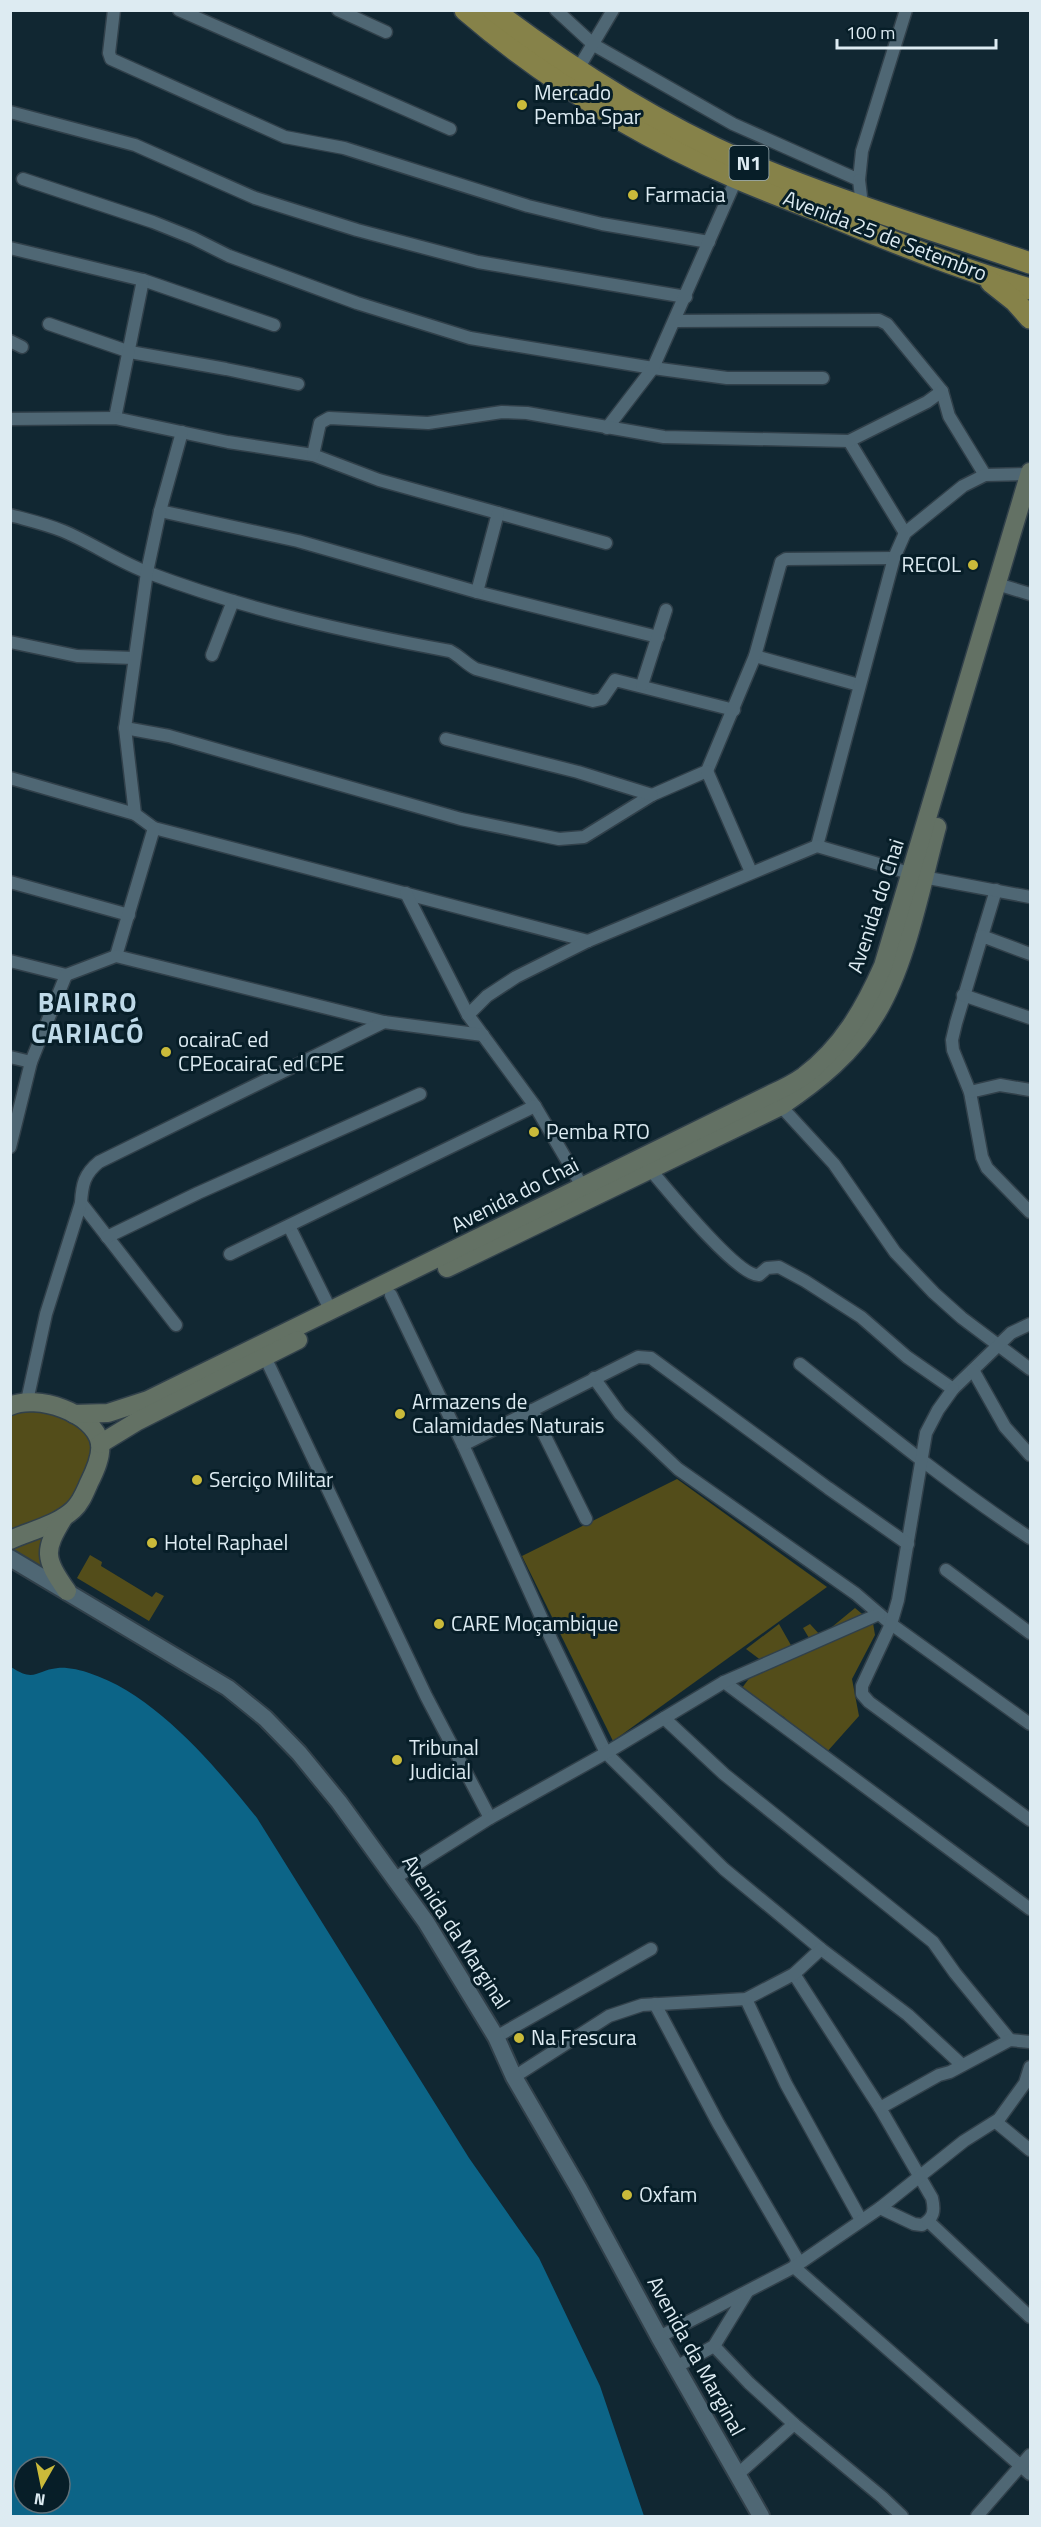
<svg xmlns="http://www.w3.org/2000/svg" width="1041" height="2527" font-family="'Titillium Web',sans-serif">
	<rect width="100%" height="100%" fill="#112732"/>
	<g fill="#534d1a">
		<polygon points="15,1407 72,1417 97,1444 76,1501 62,1511 10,1533 10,1410"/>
		<polygon points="677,1479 827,1587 613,1741 522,1556"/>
		<polygon points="56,1524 56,1582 11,1553 10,1544"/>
		<polygon points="90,1555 102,1562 101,1566 152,1597 156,1592 164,1596 149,1621 77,1578"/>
		<polygon points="855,1608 873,1623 875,1635 852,1679 859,1716 826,1753 800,1738 784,1717 751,1698 742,1688 762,1661 746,1649 779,1624 792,1647 809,1638 803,1628 810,1624 821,1636"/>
	</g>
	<path fill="#0c6487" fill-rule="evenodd" d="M11,1667c24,16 25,3 47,1 8,-1 23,2 31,5 66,21 126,93 168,145l212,340 70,100 61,128 44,130h-633zM24,2467h36v36h-36z"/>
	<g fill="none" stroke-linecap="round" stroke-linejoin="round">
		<defs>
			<g id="minor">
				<polyline points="114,10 109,53 111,59 285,137 344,148 528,206 602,224 709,242"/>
				<polyline points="179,10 450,129"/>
				<polyline points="338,10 386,32"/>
				<polyline points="556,10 594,45 733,124 859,180 862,151 906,10"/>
				<polyline points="575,74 613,10"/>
				<polyline points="10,112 135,145 255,198 357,230 478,262 686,297"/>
				<polyline points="23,179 153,222 193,238 229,256 357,303 470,338 653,368 727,378 823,378"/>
				<polyline points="859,180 862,205"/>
				<polyline points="10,248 143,280 274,325"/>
				<polyline points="675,321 879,320 887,324 942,391 949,416 985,475"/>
				<polyline points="49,324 130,352 226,369 298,384"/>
				<polyline points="10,341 22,347"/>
				<polyline points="115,418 143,280"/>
				<polyline points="10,419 115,418 228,442 313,455 379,480 606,543"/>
				<polyline points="607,428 653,368 738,175"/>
				<polyline points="849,441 905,533"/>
				<polyline points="313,455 320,423 329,418 428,423 502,412 527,413 664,437 849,441 927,402 942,391"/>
				<polyline points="160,511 298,541 477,592 658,637"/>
				<path d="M10,515c18,5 36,9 53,16 29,12 56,31 86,42 98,37 198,59 301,78 10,5 16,13 26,18l117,32 9,-2 13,-19 119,30"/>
				<polyline points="997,584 1030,594"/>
				<polyline points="477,592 498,513"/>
				<polyline points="10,642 77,656 134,658"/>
				<polyline points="212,655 233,601"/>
				<polyline points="755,656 859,685"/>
				<polyline points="642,685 666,610"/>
				<polyline points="125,728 169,736 461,819 559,839 584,837 652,795 707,771 755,656 781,562 786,559 894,558"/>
				<polyline points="446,739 578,772 652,795"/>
				<polyline points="707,771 751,872"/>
				<polyline points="10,778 135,814 154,828 588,941"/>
				<polyline points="135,814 125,728 147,572 160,511 182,432"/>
				<polyline points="817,846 894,558 905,533 963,486 985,475 1030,474"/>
				<polyline points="10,882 129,915"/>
				<polyline points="406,893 468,1015 535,1106 582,1186"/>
				<polyline points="982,936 996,890"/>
				<polyline points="1030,954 982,936 956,1023 952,1040 953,1050 970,1092 982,1157 987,1168 1030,1212"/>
				<polyline points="116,956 154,828"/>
				<polyline points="10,961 66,975 116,956 384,1022 483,1035"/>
				<polyline points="963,995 1030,1018"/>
				<polyline points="468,1015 487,996 516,977 588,941 817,846 923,877 1030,897"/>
				<polyline points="10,1057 31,1062"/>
				<polyline points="970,1092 1000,1085 1030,1090"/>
				<polyline points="777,1102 834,1164 895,1252 934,1293 962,1318 1030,1369"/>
				<polyline points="10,1147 31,1062 66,975"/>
				<path d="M649,1168c16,19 89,109 110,107l8,-7 12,-1 26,14 56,36 46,40 46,32 58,-56 19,-9"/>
				<polyline points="81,1203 176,1325"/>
				<polyline points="289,1226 331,1311"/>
				<polyline points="107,1237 198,1193 420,1094"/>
				<polyline points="230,1254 535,1106"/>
				<polyline points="391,1295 463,1445 552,1641 606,1753 724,1869 821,1949 908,2015 962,2065"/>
				<polyline points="265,1357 426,1696 490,1818"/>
				<path d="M800,1364c75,60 150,121 230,174"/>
				<polyline points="973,1370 1005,1427 1030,1455"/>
				<polyline points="594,1378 620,1414 678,1469 856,1594 891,1624 1030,1724"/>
				<polyline points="953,1389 938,1410 926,1433 898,1600 891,1624 862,1686 862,1694 869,1702 1030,1820"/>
				<path d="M27,1401l19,-87 35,-111c1,-18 3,-29 18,-41l285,-140"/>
				<polyline points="532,1410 586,1519"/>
				<polyline points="463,1445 638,1357 651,1358 828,1488 908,1544"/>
				<polyline points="946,1570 1030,1633"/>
				<polyline points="724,1682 1030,1909"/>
				<polyline points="664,1718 724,1774 933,1942 955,1973 1010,2040"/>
				<polyline points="395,1878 490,1818 606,1753 724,1682 879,1614"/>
				<polyline points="794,1974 880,2108"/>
				<polyline points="746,1999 786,2084 861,2220"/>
				<polyline points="655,2004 718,2123 796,2257 797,2262 794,2267 1030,2474"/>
				<polyline points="496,2037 651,1949"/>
				<polyline points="514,2077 609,2016 642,2005 746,1999 794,1974 821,1949"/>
				<polyline points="996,2122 1030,2150"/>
				<path d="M880,2208l34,16 8,1c12,-7 13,-14 10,-27l-52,-90 59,-33 11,-3 60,-32 20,2"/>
				<polyline points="928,2221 1030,2317"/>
				<polyline points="659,2337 794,2267 880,2208 964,2141 999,2119 1025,2083 1030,2067"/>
				<polyline points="714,2346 749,2383 794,2424 737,2475"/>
				<polyline points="676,2367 714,2346 747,2292"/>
				<polyline points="794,2424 882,2497 902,2516"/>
				<polyline points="977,2516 1030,2455"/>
			</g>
			<polyline id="tertiary" points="10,1558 228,1688 265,1718 299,1753 339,1802 426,1922 496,2037 514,2077 579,2189 659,2337 761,2516"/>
			<g id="secondary">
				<path d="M447,1268l334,-162c37,-25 72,-53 95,-92 31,-51 45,-128 61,-187"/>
				<path d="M10,1406c26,-12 84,6 90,37 2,13 -5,28 -11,40 -4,9 -8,20 -16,27 -16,15 -43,21 -63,30"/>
				<path d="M74,1414l34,-1 40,-13 623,-306c11,-5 23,-11 33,-18 38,-29 60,-67 79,-110l147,-494"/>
				<polyline points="100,1444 136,1422 298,1340"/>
				<path d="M64,1517c-21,34 -20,41 3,74"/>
			</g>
			<g id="trunk">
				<path d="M465,10c80,69 175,126 271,168 28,12 57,23 85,34 69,29 138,57 209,77"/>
				<path d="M493,10c78,59 160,111 250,151 93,40 192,69 287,102"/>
				<polyline points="991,282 1015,301 1030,318"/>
			</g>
		</defs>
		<use href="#minor" stroke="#31404a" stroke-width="15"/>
		<use href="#tertiary" stroke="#31404a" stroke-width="20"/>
		<use href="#secondary" stroke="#31404a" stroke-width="21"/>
		<use href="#trunk" stroke="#31404a" stroke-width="24"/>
		<use href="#minor" stroke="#4f6774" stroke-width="12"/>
		<use href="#tertiary" stroke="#4f6774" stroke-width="16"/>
		<use href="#secondary" stroke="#637164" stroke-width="18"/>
		<use href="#trunk" stroke="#868249" stroke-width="21"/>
	</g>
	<g fill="#caba3a" stroke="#071e28" stroke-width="2">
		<circle cx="522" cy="105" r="6"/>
		<circle cx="633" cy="195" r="6"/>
		<circle cx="973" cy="565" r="6"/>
		<circle cx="166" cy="1052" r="6"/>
		<circle cx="534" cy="1132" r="6"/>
		<circle cx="400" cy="1414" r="6"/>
		<circle cx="197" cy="1480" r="6"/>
		<circle cx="152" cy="1543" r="6"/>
		<circle cx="439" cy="1624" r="6"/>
		<circle cx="397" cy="1760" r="6"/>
		<circle cx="519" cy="2038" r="6"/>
		<circle cx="627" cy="2195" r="6"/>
	</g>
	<g text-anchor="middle" stroke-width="6" stroke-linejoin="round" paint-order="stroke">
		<rect fill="#071e28" stroke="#9daeb5" stroke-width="1.5" x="729.5" y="146" width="39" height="34" rx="4.5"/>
		<g font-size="20" font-weight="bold" fill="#ddebf2">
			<text x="749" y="170">N1</text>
		</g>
		<g font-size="21" fill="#ddebf2" stroke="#071e28" text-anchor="start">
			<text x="534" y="100">Mercado<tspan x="534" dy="24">Pemba Spar</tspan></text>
			<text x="645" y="202">Farmacia</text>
			<text x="961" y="572" text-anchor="end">RECOL</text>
			<text x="178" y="1047">ocairaC ed<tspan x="178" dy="24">CPEocairaC ed CPE</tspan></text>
			<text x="546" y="1139">Pemba RTO</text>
			<text x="412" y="1409">Armazens de<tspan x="412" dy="24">Calamidades Naturais</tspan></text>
			<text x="209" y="1487">Serciço Militar</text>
			<text x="164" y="1550">Hotel Raphael</text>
			<text x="451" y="1631">CARE Moçambique</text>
			<text x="409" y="1755">Tribunal<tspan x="409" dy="24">Judicial</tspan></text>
			<text x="531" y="2045">Na Frescura</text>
			<text x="639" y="2202">Oxfam</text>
		</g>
		<g font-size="21" fill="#ddebf2" stroke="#071e28">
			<text transform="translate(885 236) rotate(21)" y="7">Avenida 25 de Setembro</text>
			<text transform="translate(876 906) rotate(-72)" y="7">Avenida do Chai</text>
			<text transform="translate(515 1195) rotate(-27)" y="7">Avenida do Chai</text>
			<text transform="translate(456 1932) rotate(57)" y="7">Avenida da Marginal</text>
			<text transform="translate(696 2356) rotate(61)" y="7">Avenida da Marginal</text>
		</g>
		<g font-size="27" font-weight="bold" letter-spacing="1.5" fill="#bed9e8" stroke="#071e28">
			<text x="88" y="1012">BAIRRO<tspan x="88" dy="31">CARIACÓ</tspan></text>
		</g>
	</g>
	<rect width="1041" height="2527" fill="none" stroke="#ddebf2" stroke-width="24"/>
	<g transform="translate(42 2485) rotate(189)"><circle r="28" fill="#071e28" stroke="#5d7079" stroke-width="1.5"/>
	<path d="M0-4.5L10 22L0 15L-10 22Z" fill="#caba3a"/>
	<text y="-9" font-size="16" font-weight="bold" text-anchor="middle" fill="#ddebf2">N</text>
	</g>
	<path d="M837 39v9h159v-9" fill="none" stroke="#ddebf2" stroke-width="3"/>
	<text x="846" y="39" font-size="18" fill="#ddebf2" stroke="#071e28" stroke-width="4.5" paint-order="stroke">100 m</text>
</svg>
